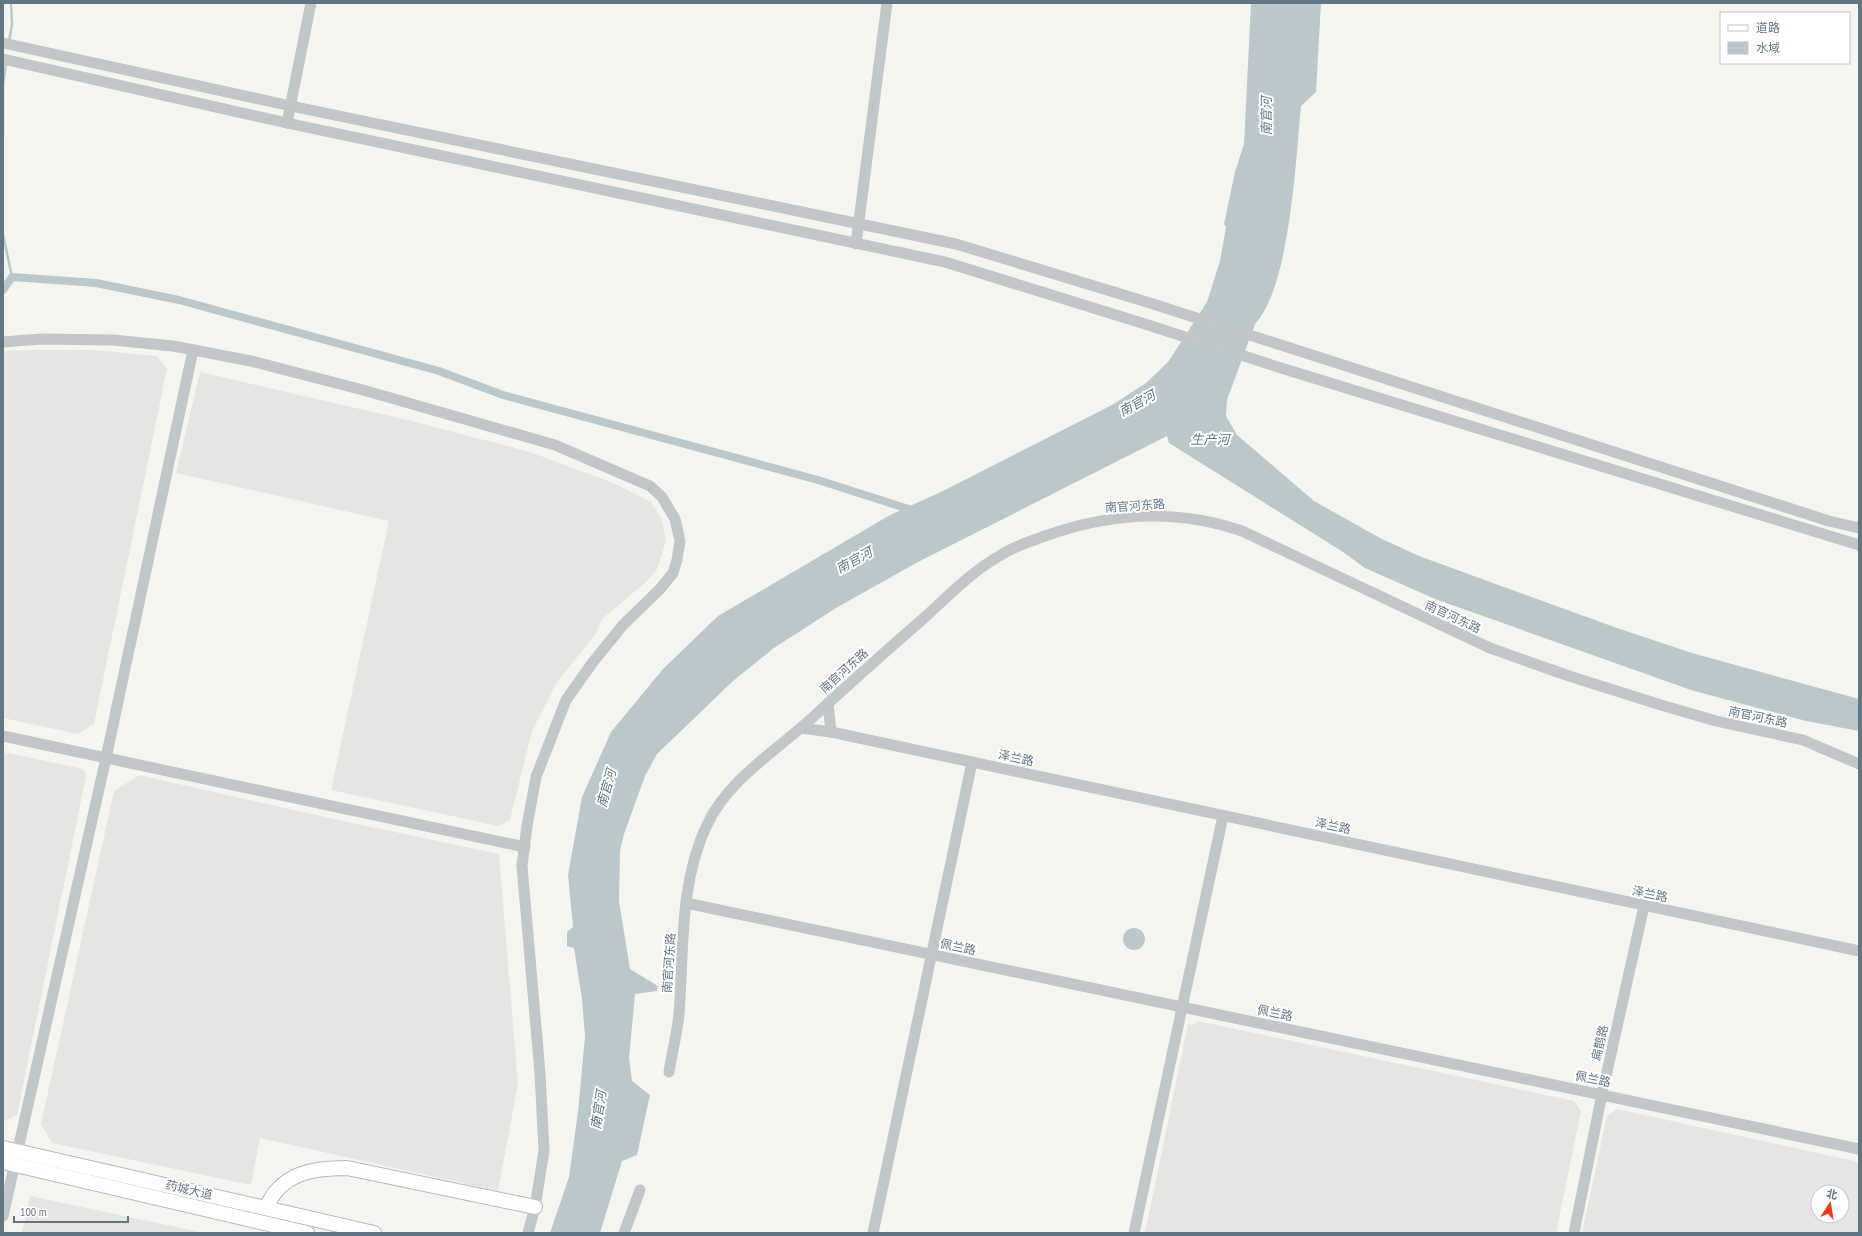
<svg xmlns="http://www.w3.org/2000/svg" width="1862" height="1236" font-family="'PT Sans Narrow','Noto Sans SC',sans-serif">
	<rect width="100%" height="100%" fill="#f5f5f0"/>
	<g fill="#e5e6e4" fill-rule="evenodd">
		<polygon points="24,350 93,350 157,356 167,369 94,724 78,734 3,718 3,351"/>
		<polygon points="200,372 412,421 530,452 616,484 651,502 662,520 666,540 657,570 645,583 603,618 595,635 557,682 532,731 510,820 498,826 331,790 389,521 176,473"/>
		<polygon points="3,752 79,768 85,771 86,776 17,1115 3,1122"/>
		<polygon points="139,775 329,818 499,854 518,1084 498,1191 260,1138 251,1185 52,1143 41,1124 114,791"/>
		<polygon points="1198,1021 1574,1101 1581,1111 1556,1233 1145,1233 1188,1024 1193,1025"/>
		<path d="M1617,1109l242,53v71h-277l25,-117zM1818,1192h24v24h-24z"/>
		<polygon points="30,1196 205,1233 22,1233"/>
	</g>
	<g fill="#bac8cc">
		<path d="M1251,3h70l-5,89 -15,14c-5,52 -11,181 -46,218l-28,76 -1,16 11,19 77,66 66,37 39,18 198,72 75,25 167,46v32l-53,-10 -115,-31 -256,-91 -70,-31 -22,-16 -174,-109 -2,-7 -249,126 -82,46 -62,40 -41,33 -76,73 -12,22 -21,58 -4,17 -1,50 11,68 28,17 -1,5 -22,3 -6,64 3,23 18,14 -13,60 -15,6 -22,72h-50l19,-56 9,-65 7,-76 -3,-37 -8,-51 -7,-2v-14l6,-5 -5,-52 14,-78 29,-65 52,-63 55,-53 172,-101 53,-24 169,-86 34,-22 22,-21 39,-60 13,-41 6,-34 -2,-3 11,-52 9,-28z"/>
		<circle cx="1134" cy="939" r="11"/>
	</g>
	<g fill="none" stroke-linecap="round" stroke-linejoin="round">
		<g stroke="#bac8cc" stroke-width="2.5">
			<polyline points="9,42 12,24 11,3"/>
			<polyline points="3,136 3,85 6,63"/>
			<polyline points="3,234 12,277"/>
		</g>
		<polyline stroke="#bac8cc" stroke-width="8" points="3,290 12,277 96,283 179,300 439,371 503,395 818,480 915,511"/>
		<defs>
			<g id="major">
				<polyline points="3,1148 374,1233"/>
				<polyline points="3,1162 307,1233"/>
				<path d="M266,1208c15,-35 46,-40 81,-40l188,39"/>
			</g>
		</defs>
		<use href="#major" stroke="#b4b9bc" stroke-width="16"/>
		<g stroke="#c1c6c9" stroke-width="11">
			<polyline points="3,43 291,106 956,244 1150,303 1829,521 1859,528"/>
			<polyline points="3,59 287,123 945,262 1145,324 1281,368 1859,545"/>
			<polyline points="287,123 311,3"/>
			<polyline points="856,244 887,3"/>
			<polyline points="3,342 41,339 113,340 173,346 251,361 363,390 555,445 650,486 662,497 675,519 680,541 677,560 673,573 660,589 623,625 593,662 566,700 536,777 527,826 522,866 540,1073 544,1151 535,1207 528,1233"/>
			<polyline points="828,703 831,732"/>
			<polyline points="801,728 831,732 1859,951"/>
			<polyline points="3,736 525,847"/>
			<polyline points="686,903 1859,1149"/>
			<path d="M669,1072c3,-19 8,-38 10,-58 5,-62 0,-129 27,-187 21,-47 69,-75 106,-109 37,-34 74,-67 112,-100 24,-22 48,-47 77,-63 12,-8 27,-13 41,-18 65,-24 134,-29 200,-6l248,117 79,28 92,29 55,16 87,19 56,24"/>
			<polyline points="3,1216 106,758 193,350"/>
			<polyline points="624,1233 640,1190"/>
			<polyline points="873,1233 972,762"/>
			<polyline points="1134,1233 1223,816"/>
			<polyline points="1574,1233 1602,1094 1644,906"/>
		</g>
		<use href="#major" stroke="#fff" stroke-width="14"/>
	</g>
	<g text-anchor="middle" stroke-width="4" stroke-linejoin="round" paint-order="stroke">
		<g font-size="12" fill="#617684" stroke="#fff">
			<text transform="translate(1135 506) rotate(-4)" y="4">南官河东路</text>
			<text transform="translate(1453 617) rotate(25)" y="4">南官河东路</text>
			<text transform="translate(844 671) rotate(-42)" y="4">南官河东路</text>
			<text transform="translate(1758 717) rotate(12)" y="4">南官河东路</text>
			<text transform="translate(1016 758) rotate(12)" y="4">泽兰路</text>
			<text transform="translate(1333 826) rotate(12)" y="4">泽兰路</text>
			<text transform="translate(1650 894) rotate(12)" y="4">泽兰路</text>
			<text transform="translate(958 947) rotate(12)" y="4">佩兰路</text>
			<text transform="translate(669 963) rotate(-86)" y="4">南官河东路</text>
			<text transform="translate(1275 1013) rotate(12)" y="4">佩兰路</text>
			<text transform="translate(1600 1043) rotate(-77)" y="4">扁鹊路</text>
			<text transform="translate(1593 1079) rotate(12)" y="4">佩兰路</text>
			<text transform="translate(189 1190) rotate(13)" y="4">药城大道</text>
		</g>
		<g font-size="13" font-style="italic" fill="#5c7a82" stroke="#fff">
			<text transform="translate(1266 116) rotate(-90)" y="5">南官河</text>
			<text transform="translate(1137 403) rotate(-29)" y="5">南官河</text>
			<text x="1210" y="444">生产河</text>
			<text transform="translate(854 560) rotate(-29)" y="5">南官河</text>
			<text transform="translate(606 788) rotate(-74)" y="5">南官河</text>
			<text transform="translate(598 1110) rotate(-81)" y="5">南官河</text>
		</g>
	</g>
	<rect width="1862" height="1236" fill="none" stroke="#617684" stroke-width="8"/>
	<rect x="1720" y="12" width="130" height="52" fill="#ffffff" stroke="#c0c8ce"/>
	<rect x="1728" y="25" width="20" height="6" fill="#ffffff" stroke="#c0c8ce"/>
	<text x="1756" y="32" font-size="12" fill="#617684">道路</text>
	<rect x="1728" y="42" width="20" height="12" fill="#bac8cc" stroke="#c0c8ce"/>
	<text x="1756" y="52" font-size="12" fill="#617684">水域</text>
	<g transform="translate(1830 1204) rotate(12)"><circle r="19" fill="#ffffff" stroke="#c0c8ce"/>
	<path d="M0-3L7 15L0 10L-7 15Z" fill="#f23b13"/>
	<text y="-6" font-size="11" font-weight="bold" text-anchor="middle" fill="#617684">北</text>
	</g>
	<path d="M14 1216v6h114v-6" fill="none" stroke="#617684" stroke-width="2"/>
	<text x="20" y="1216" font-size="12" fill="#617684" stroke="#ffffff" stroke-width="3" paint-order="stroke">100 m</text>
</svg>
